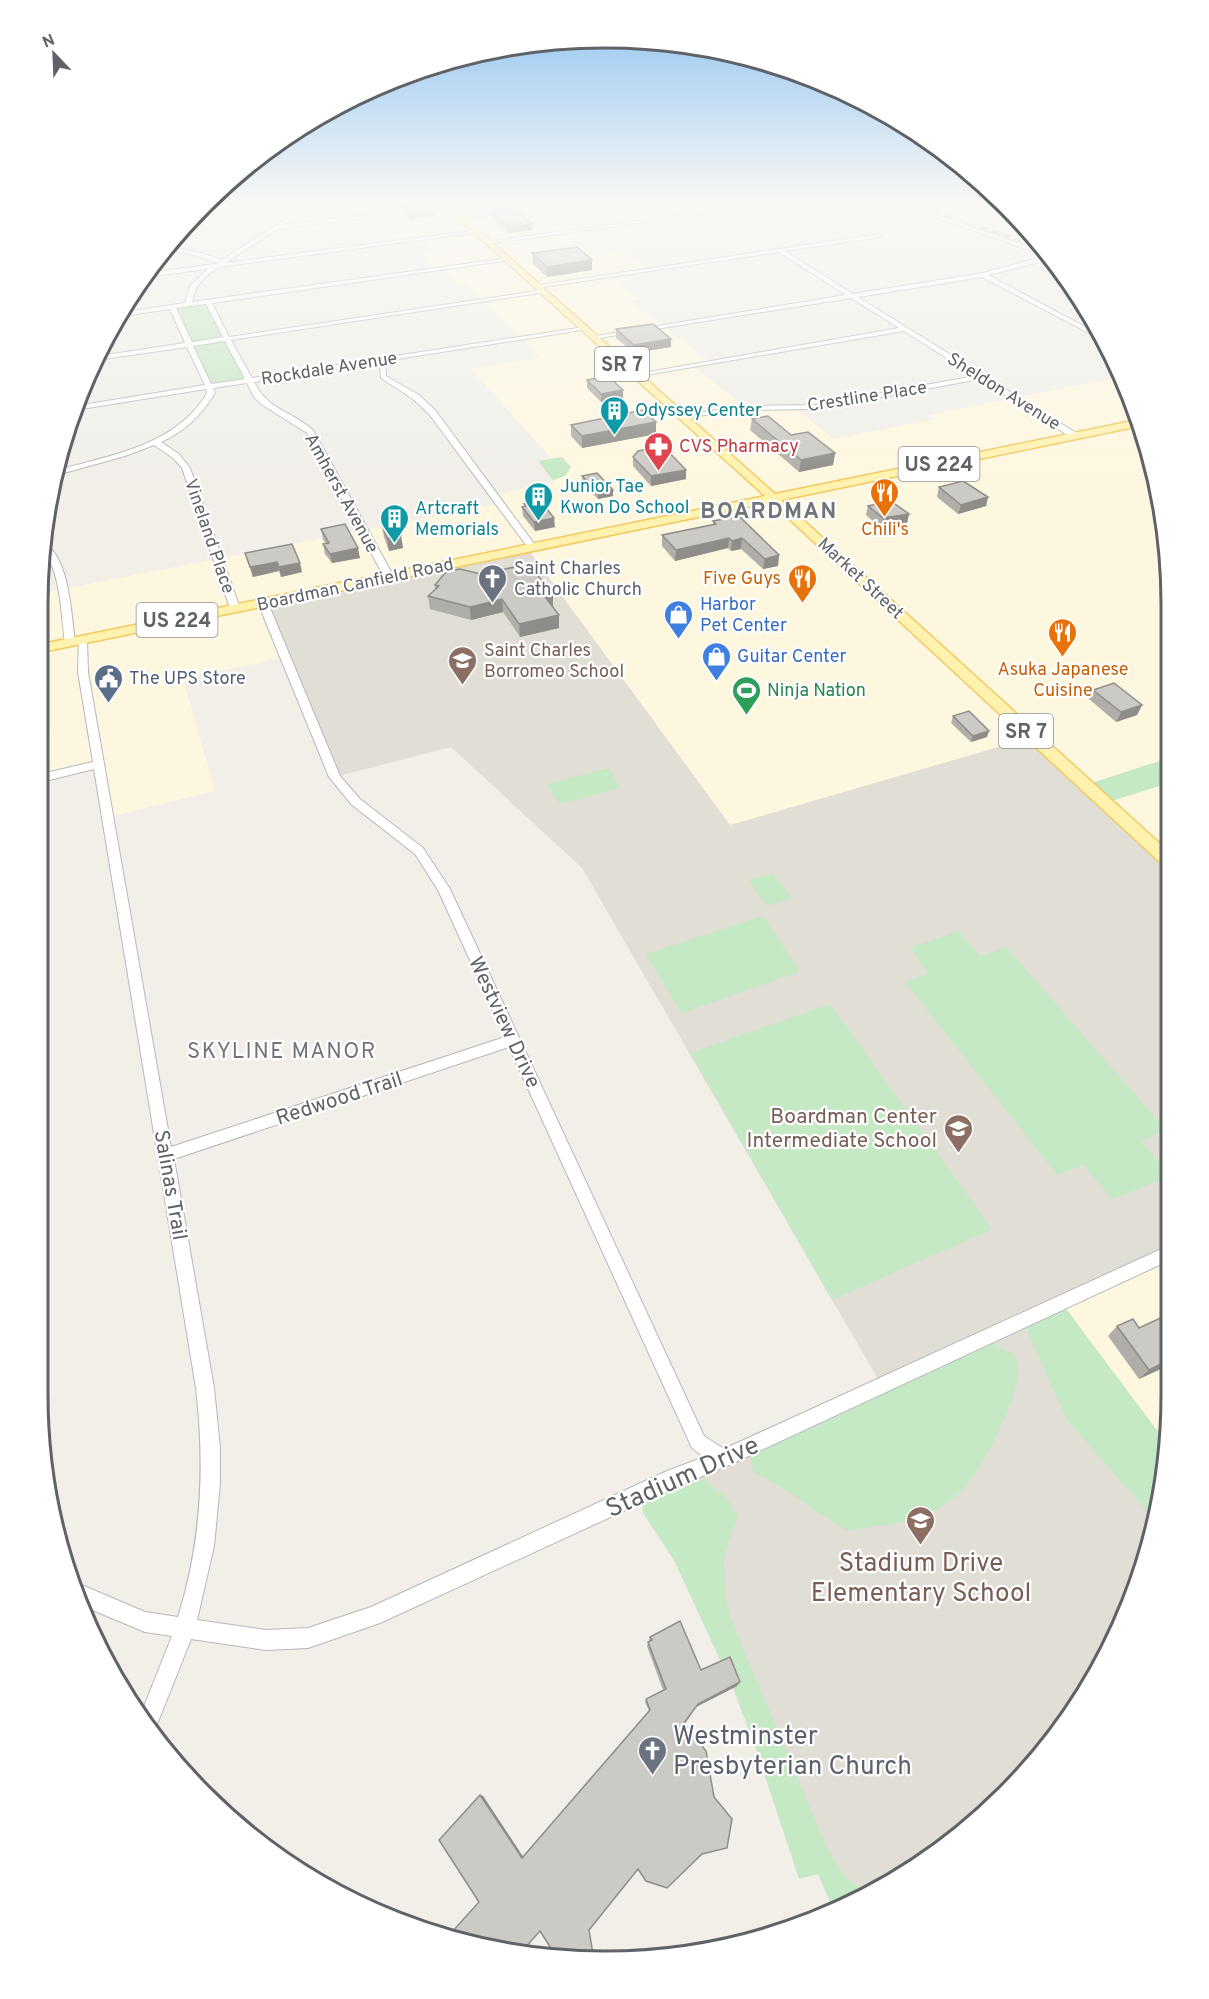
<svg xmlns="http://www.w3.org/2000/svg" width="1209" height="1999" font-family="Overpass,sans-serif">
	<rect width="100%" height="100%" fill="#f1efe8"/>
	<g fill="#fef7e0">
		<polygon points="387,202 443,202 464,221 543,211 570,231 582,229 610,251 622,249 649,270 610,276 639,299 630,301 710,362 694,366 746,408 795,408 834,439 933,419 929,415 1119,377 1152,457 1170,567 1169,861 730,825 527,548 285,657 183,679 215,791 108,817 99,764 41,778 42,593 499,504 493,495 555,482 538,461 551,458 471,369 539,357 466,284 458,285 443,269 437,270 422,255 436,252 424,239 409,241 396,227 408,224"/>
		<polygon points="958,202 1000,202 1031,231 1048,255 913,208"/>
		<polygon points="1168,1253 1167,1444 1060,1301"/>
	</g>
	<polygon fill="#e1ded6" points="527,548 730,825 1033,737 1169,861 1168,1253 1061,1302 1167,1444 1167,1468 1128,1611 1055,1739 920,1866 849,1900 667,1482 882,1386 582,868 451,747 335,777 263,603"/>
	<polygon fill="#fce8e6" points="455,202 625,202 650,219 569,230 543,211 475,220"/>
	<g fill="#c5e8c5">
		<polygon points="494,202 558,205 605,202 471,220 458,209 460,208 466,213 461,207"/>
		<polygon points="208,302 249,381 209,387 172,307"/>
		<polygon points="562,457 571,467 565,476 553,480 538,461"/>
		<polygon points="1169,758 1169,783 1105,803 1085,785"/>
		<polygon points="609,768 620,788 559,804 547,784"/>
		<polygon points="773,873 792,898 767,906 748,880"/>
		<polygon points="763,916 800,972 681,1013 646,954"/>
		<polygon points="958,931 980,956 1006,947 1166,1130 1141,1141 1168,1172 1168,1177 1112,1199 1083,1165 1057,1175 905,982 928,973 910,948"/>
		<polygon points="830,1004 992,1229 832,1300 690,1053"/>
		<polygon points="1060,1301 1167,1444 1167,1468 1153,1518 1067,1420 1023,1322"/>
		<path d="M988,1337l14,13 11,3c11,21 1,40 -7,61 -28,67 -55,107 -132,112 -7,1 -23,5 -27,4 -6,-1 -15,-9 -20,-12 -24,-16 -48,-33 -73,-46 -4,-7 -1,-14 -6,-25z"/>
		<path d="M697,1471c12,17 33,23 37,41l4,2 -14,44 1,33 5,26 97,231 15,25 22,20 -31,16 -15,-35 -19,5 -44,-133 -22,-58 -58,-126 -32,-49 -2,-19z"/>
	</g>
	<polygon fill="#aadaff" points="504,204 516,210 513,214 487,217 471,207"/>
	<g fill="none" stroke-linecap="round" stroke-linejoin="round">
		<defs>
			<g id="minor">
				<polygon points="243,202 259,202 202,209 204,206"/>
				<path d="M269,202h8l24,7 12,-7h6l-36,23 165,-20 3,2 -174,22 -52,34 252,-33 3,2 -261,35c-16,10 -23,18 -27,35l315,-44 3,2 -298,43 17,34 314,-47 3,2 -315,48 21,38 332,-51 -2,3 -197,31 1,15 33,19 16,15 100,135v4h-6l-100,-135 -16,-15 -32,-21 -2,-16 -125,20c15,29 36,28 59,48l81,147 -2,2 -8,-2 -77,-144 -46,-29 -7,-7 -7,-14 -34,5 2,5c-14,23 -30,38 -54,49l18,12 11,14 50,140 -2,2 -8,-2 -48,-140 -9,-10 -19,-13 -29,11 -68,19 1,-5c54,-15 119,-25 149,-77l-1,-4 -131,21 1,-4 129,-21 -18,-38 -90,13 2,-4 86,-13 -15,-34 -48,7 2,-4 61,-9 5,-17 18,-17 -63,8 2,-4 68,-9 3,-1 -21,-7 -33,-7 3,-2 31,5 24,8 75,-48zM206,304l17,33 -31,5 -16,-34zM225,341l20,38 -34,5 -18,-38z"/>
				<polygon points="778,202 792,202 487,244 484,242"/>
				<polygon points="891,202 899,202 1047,253 1051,259 988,275 1102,336 1104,341 982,277 858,297 1078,434 1078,438 1072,438 980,379 816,409 746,410 680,418 676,416 746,406 816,405 975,376 904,331 634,377 631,375 899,328 851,298 593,339 590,337 846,295 779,252 536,288 533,286 879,234 881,237 785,251 853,294 983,273 1046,256"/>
				<path d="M42,542c28,14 29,72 33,100l-2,2 -8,-2c-4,-27 -4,-73 -23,-92z"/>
				<path d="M263,600l5,3 72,173 20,23 63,49 27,41 254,547 20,13 444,-203v15l-439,204 -51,21 -298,137 -72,25 -42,2 -75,-11 -37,93 -3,2 -10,-20 31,-78 -27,-4 -62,-26 -11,-21 5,-2 68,29 33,5c24,-76 27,-151 18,-229l-102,-619 -53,13v-8l52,-12 -15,-90 1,-34 8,2 1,32 83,475 334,-110 -67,-147 -23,-36 -63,-49 -23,-28 -71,-174zM509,1047l183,401 12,9 -37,14 -296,136 -63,21 -42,2 -69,-10 17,-74 6,-62v-36l-6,-60 -40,-229z"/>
			</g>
			<polygon id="major" points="440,202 447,202 775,494 1137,420 1139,426 781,500 1169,852 1169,867 1163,865 771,502 42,652 42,644 765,496"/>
		</defs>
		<use href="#minor" stroke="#b5b8bc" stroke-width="2"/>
		<use href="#major" stroke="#f2c960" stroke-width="3"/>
		<use href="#minor" fill="#fff" fill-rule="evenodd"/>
		<use href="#major" fill="#fff2af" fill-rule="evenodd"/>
		<defs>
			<polyline id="rail" points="907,202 1043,248"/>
		</defs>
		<use href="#rail" stroke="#b6b7b8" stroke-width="3"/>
		<use href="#rail" stroke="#fff" stroke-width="2" stroke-dasharray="6" stroke-linecap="butt"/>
	</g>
	<g fill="#afaea9">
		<polygon points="493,213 532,230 509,233 493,219"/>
		<polygon points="532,253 592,260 592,270 547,277 533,264"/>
		<polygon points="616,329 671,339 671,347 634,353 616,338"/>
		<polygon points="587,380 623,390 623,398 601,402 587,388"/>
		<polygon points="752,419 835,453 833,465 799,472 750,430"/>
		<polygon points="571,425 656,434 582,448 571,436"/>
		<polygon points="633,457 686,479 651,486 633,466"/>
		<polygon points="582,476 613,496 598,499 582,482"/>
		<polygon points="1153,476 1155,476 1158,495 1148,489"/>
		<polygon points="939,487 988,497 986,506 958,514 937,497"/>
		<polygon points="524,504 555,527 535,531 523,516 522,507 524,507"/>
		<polygon points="868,506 909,514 907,523 881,528 866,515"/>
		<polygon points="713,521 779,555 778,566 763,569 741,549 731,551 728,548 675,561 662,546 662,535 713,525"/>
		<polygon points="382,525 403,548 389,551 384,537"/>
		<polygon points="321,529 360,558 332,563 325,554 323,544 326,544 323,539"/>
		<polygon points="245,553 302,572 281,577 279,571 253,577"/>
		<polygon points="435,585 553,608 559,615 559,628 520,637 503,612 471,620 430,609 428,596 435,589"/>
		<polygon points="1093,690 1142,705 1137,715 1116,722 1089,699"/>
		<polygon points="953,716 987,737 971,742 951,723"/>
		<polygon points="1167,1315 1167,1366 1139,1379 1108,1336 1117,1326 1139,1328"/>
		<polygon points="650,1637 701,1670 737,1686 696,1707 685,1724 637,1869 590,1929 540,1931 479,1902 483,1796 523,1857 649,1711 645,1702 646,1699 663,1690 647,1646"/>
	</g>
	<g fill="#8f8d8a">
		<polygon points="415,202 424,202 424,206 401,208 401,204"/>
		<polygon points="434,211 434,216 409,219 409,214"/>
		<polygon points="532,224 532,230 509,233 509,227"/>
		<polygon points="592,260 592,270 547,277 547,267"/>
		<polygon points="671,339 671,347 634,353 634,345"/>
		<polygon points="623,390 623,398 601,402 601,394"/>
		<polygon points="656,422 656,434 582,448 582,436"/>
		<polygon points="835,453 833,465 799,472 801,460"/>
		<polygon points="686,470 686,479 651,486 651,476"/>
		<polygon points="613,490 613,496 598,499 598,493"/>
		<polygon points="988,497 986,506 958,514 961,505"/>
		<polygon points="909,514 907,523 881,528 883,518"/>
		<polygon points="554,518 555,527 535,531 534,522"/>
		<polygon points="401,535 403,548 389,551 387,538"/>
		<polygon points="729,538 728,548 675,561 676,550"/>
		<polygon points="742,538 741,549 731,551 732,541"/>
		<polygon points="358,548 360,558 332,563 330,554"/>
		<polygon points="779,555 778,566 763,569 765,559"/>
		<polygon points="277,562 279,571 253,577 250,567"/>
		<polygon points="300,563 302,572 281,577 279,567"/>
		<polygon points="553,595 553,608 545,597"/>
		<polygon points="502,599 503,612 471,620 470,607"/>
		<polygon points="559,615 559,628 520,637 519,624"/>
		<polygon points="1142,705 1137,715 1116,722 1121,712"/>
		<polygon points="989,731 987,737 971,742 973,736"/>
		<polygon points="1167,1361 1167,1366 1139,1379 1149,1370"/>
		<polygon points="740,1682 737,1686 696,1707 698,1704"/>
		<polygon points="480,1795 483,1796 524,1858 522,1858"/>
	</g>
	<g fill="#cccac5" stroke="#8f8d8a" stroke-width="1.5">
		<polygon points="399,202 415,202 401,204"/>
		<polygon points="430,207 434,211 409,214 406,210"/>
		<polygon points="516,210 532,224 509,227 493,213"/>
		<polygon points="577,247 592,260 547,267 532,253"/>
		<polygon points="653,324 671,339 634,345 616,329"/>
		<polygon points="608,376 623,390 601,394 587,380"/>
		<polygon points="643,410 656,422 582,436 571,425"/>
		<polygon points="768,416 791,435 808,432 835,453 801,460 752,419"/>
		<polygon points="663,446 686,470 651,476 633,457 638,451"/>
		<polygon points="597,473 613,490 598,493 582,476"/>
		<polygon points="963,481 988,497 961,505 939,487"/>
		<polygon points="540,500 554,518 534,522 522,507 526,506 524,504"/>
		<polygon points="891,501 909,514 883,518 868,506"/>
		<polygon points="739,516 779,555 765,559 742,538 732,541 729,538 676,550 662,535 716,524 713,521"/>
		<polygon points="394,522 401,535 387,538 382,525"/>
		<polygon points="345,524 358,548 330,554 323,544 329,543 321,529"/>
		<polygon points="292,544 300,563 279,567 277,562 250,567 245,553"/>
		<polygon points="529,564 553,595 545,597 559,615 519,624 502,599 470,607 428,596 439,586 435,585 446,572 460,569 481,574"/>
		<polygon points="1114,683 1142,705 1121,712 1093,690"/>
		<polygon points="969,711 989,731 973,736 953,716"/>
		<polygon points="1167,1315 1167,1361 1149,1370 1117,1326 1133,1319 1139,1328"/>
		<polygon points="680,1621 701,1670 730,1657 740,1682 698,1704 684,1723 706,1751 714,1797 732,1819 727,1848 702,1854 667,1888 646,1881 638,1869 589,1930 594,1960 554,1953 540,1931 525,1948 451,1936 450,1934 479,1902 439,1840 480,1795 522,1858 650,1710 646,1699 666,1689 648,1642 652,1640 650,1637"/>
	</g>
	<linearGradient id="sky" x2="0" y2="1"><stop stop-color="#8fc3f1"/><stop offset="0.42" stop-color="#f9f8f5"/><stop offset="1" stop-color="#f9f8f5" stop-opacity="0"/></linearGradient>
	<rect width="1209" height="482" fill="url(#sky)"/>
	<defs>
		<symbol id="building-pin" viewBox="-11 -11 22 30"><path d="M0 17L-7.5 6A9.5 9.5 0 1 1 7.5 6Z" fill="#0f9aa8" stroke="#fff"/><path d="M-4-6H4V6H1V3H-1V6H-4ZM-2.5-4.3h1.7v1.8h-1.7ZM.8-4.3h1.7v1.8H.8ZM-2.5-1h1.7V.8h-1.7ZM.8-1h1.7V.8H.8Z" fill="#fff"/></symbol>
		<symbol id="pharmacy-pin" viewBox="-11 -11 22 30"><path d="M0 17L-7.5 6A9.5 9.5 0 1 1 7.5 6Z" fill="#e0444e" stroke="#fff"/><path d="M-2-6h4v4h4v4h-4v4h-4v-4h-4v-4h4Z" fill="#fff"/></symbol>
		<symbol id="restaurant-pin" viewBox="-11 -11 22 30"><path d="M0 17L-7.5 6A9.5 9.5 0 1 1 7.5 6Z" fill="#e8710a" stroke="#fff"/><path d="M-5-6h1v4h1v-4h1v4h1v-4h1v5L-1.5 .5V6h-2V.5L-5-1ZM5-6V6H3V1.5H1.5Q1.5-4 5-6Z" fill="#fff"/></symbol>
		<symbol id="church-pin" viewBox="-11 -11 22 30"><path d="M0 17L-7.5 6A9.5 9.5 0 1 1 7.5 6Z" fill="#6b7280" stroke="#fff"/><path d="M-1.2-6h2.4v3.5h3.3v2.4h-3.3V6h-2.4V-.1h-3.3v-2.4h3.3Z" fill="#fff"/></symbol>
		<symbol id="shop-pin" viewBox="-11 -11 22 30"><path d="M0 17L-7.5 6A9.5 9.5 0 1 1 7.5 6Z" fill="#3f7fe0" stroke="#fff"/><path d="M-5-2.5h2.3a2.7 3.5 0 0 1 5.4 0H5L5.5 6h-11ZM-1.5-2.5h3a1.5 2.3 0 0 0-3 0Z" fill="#fff"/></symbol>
		<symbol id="school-pin" viewBox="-11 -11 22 30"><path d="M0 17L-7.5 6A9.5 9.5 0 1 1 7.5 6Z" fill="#8d6e63" stroke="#fff"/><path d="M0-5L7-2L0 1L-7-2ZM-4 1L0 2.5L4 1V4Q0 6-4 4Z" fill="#fff"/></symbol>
		<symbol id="civic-pin" viewBox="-11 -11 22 30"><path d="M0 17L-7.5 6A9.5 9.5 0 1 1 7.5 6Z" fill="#5c6f8a" stroke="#fff"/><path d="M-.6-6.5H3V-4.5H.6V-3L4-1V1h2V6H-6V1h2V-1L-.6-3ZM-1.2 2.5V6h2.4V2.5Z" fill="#fff"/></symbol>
		<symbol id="stadium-pin" viewBox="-11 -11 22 30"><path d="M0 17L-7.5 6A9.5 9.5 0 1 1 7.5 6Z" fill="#2e9e5b" stroke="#fff"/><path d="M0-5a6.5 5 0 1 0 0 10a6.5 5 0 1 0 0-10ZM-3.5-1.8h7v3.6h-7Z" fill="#fff"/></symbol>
	</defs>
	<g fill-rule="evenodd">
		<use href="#building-pin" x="598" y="394" width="33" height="45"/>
		<use href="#pharmacy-pin" x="642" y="430" width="33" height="45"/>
		<use href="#restaurant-pin" x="868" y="476" width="33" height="45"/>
		<use href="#building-pin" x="522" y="480" width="33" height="45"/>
		<use href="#building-pin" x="378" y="502" width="33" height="45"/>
		<use href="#church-pin" x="476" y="562" width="33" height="45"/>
		<use href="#restaurant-pin" x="786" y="562" width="33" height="45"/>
		<use href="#shop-pin" x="662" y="598" width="33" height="45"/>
		<use href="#restaurant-pin" x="1046" y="616" width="33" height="45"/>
		<use href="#shop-pin" x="700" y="640" width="33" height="45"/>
		<use href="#school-pin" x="446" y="644" width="33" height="45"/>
		<use href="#civic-pin" x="92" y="662" width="33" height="45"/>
		<use href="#stadium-pin" x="730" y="674" width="33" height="45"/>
		<use href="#school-pin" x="942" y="1112" width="33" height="45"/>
		<use href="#school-pin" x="904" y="1504" width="33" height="45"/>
		<use href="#church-pin" x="636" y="1734" width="33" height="45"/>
	</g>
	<g text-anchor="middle" stroke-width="4.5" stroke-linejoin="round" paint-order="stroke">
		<g font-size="18" fill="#5f6368" stroke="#fff">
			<text transform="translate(329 368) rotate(-9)" y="6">Rockdale Avenue</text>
			<text transform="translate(1004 391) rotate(32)" y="6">Sheldon Avenue</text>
			<text transform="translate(867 396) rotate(-9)" y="6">Crestline Place</text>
			<text transform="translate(342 493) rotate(61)" y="6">Amherst Avenue</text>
			<text transform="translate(210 536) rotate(71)" y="6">Vineland Place</text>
			<text transform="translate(861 578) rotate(43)" y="6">Market Street</text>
			<text transform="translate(355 584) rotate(-12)" y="6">Boardman Canfield Road</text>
		</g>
		<g font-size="18" fill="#0d838f" stroke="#fff" text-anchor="start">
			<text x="635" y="416">Odyssey Center</text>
			<text x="560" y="492">Junior Tae<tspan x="560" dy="21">Kwon Do School</tspan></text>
			<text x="415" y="514">Artcraft<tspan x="415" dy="21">Memorials</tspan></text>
		</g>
		<g font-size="18" fill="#be3a42" stroke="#fff" text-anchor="start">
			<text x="679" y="452">CVS Pharmacy</text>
		</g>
		<g font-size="18" fill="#c56008" stroke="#fff">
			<text x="885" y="535">Chili's</text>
			<text x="781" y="584" text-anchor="end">Five Guys</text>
			<text x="1063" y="675">Asuka Japanese<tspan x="1063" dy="21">Cuisine</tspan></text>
		</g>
		<g font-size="18" fill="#5b616d" stroke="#fff" text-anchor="start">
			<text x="514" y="574">Saint Charles<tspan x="514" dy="21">Catholic Church</tspan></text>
		</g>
		<g font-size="18" fill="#366cbe" stroke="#fff" text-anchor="start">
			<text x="700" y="610">Harbor<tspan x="700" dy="21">Pet Center</tspan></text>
			<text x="737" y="662">Guitar Center</text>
		</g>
		<g font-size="18" fill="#785e54" stroke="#fff" text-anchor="start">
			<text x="484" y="656">Saint Charles<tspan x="484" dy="21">Borromeo School</tspan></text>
		</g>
		<g font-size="18" fill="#4e5e75" stroke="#fff" text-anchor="start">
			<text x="129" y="684">The UPS Store</text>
		</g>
		<g font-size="18" fill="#27864d" stroke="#fff" text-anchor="start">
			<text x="767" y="696">Ninja Nation</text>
		</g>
		<g fill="#fff" stroke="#8f9295" stroke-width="1.5">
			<rect x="595" y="347" width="54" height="34" rx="4.5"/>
			<rect x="898.5" y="447" width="81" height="34" rx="4.5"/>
			<rect x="136.5" y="603" width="81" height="34" rx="4.5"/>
			<rect x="999" y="714" width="54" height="34" rx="4.5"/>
		</g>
		<g font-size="20" font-weight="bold" fill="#5f6368">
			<text x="622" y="371">SR 7</text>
			<text x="939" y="471">US 224</text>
			<text x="177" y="627">US 224</text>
			<text x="1026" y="738">SR 7</text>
		</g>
		<g font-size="21" fill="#5f6368" stroke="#fff">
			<text transform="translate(505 1022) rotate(65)" y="7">Westview Drive</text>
			<text transform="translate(339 1098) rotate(-18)" y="7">Redwood Trail</text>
			<text transform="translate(171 1185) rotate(80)" y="7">Salinas Trail</text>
		</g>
		<g font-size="21" fill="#785e54" stroke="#fff" text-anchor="end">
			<text x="937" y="1123">Boardman Center<tspan x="937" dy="24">Intermediate School</tspan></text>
		</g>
		<g font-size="22" font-weight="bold" letter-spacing="1.5" fill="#70757a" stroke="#fff">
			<text x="769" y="518">BOARDMAN</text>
		</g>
		<g font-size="22" letter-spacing="1.5" fill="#70757a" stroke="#fff">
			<text x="282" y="1058">SKYLINE MANOR</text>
		</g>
		<g font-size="26" fill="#5f6368" stroke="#fff">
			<text transform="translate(682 1476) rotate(-24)" y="9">Stadium Drive</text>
		</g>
		<g font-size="26" fill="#785e54" stroke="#fff">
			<text x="921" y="1571">Stadium Drive<tspan x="921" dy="30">Elementary School</tspan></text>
		</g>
		<g font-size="26" fill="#5b616d" stroke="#fff" text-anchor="start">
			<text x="673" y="1744">Westminster<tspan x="673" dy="30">Presbyterian Church</tspan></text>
		</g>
	</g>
	<path d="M0 0H1209V1999H0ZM604 48H605A556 556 0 0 1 1161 604V1395A556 556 0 0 1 605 1951H604A556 556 0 0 1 48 1395V604A556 556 0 0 1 604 48Z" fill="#fff" fill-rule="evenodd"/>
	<path fill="none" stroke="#5f6368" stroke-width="3" d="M604 48H605A556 556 0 0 1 1161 604V1395A556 556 0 0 1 605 1951H604A556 556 0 0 1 48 1395V604A556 556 0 0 1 604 48Z"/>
	<g transform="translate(54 54) rotate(337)" stroke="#ffffff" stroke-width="4.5" paint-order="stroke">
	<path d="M0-4.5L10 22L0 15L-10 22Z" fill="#5f6368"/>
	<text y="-9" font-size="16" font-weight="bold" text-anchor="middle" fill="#5f6368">N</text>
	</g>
</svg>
